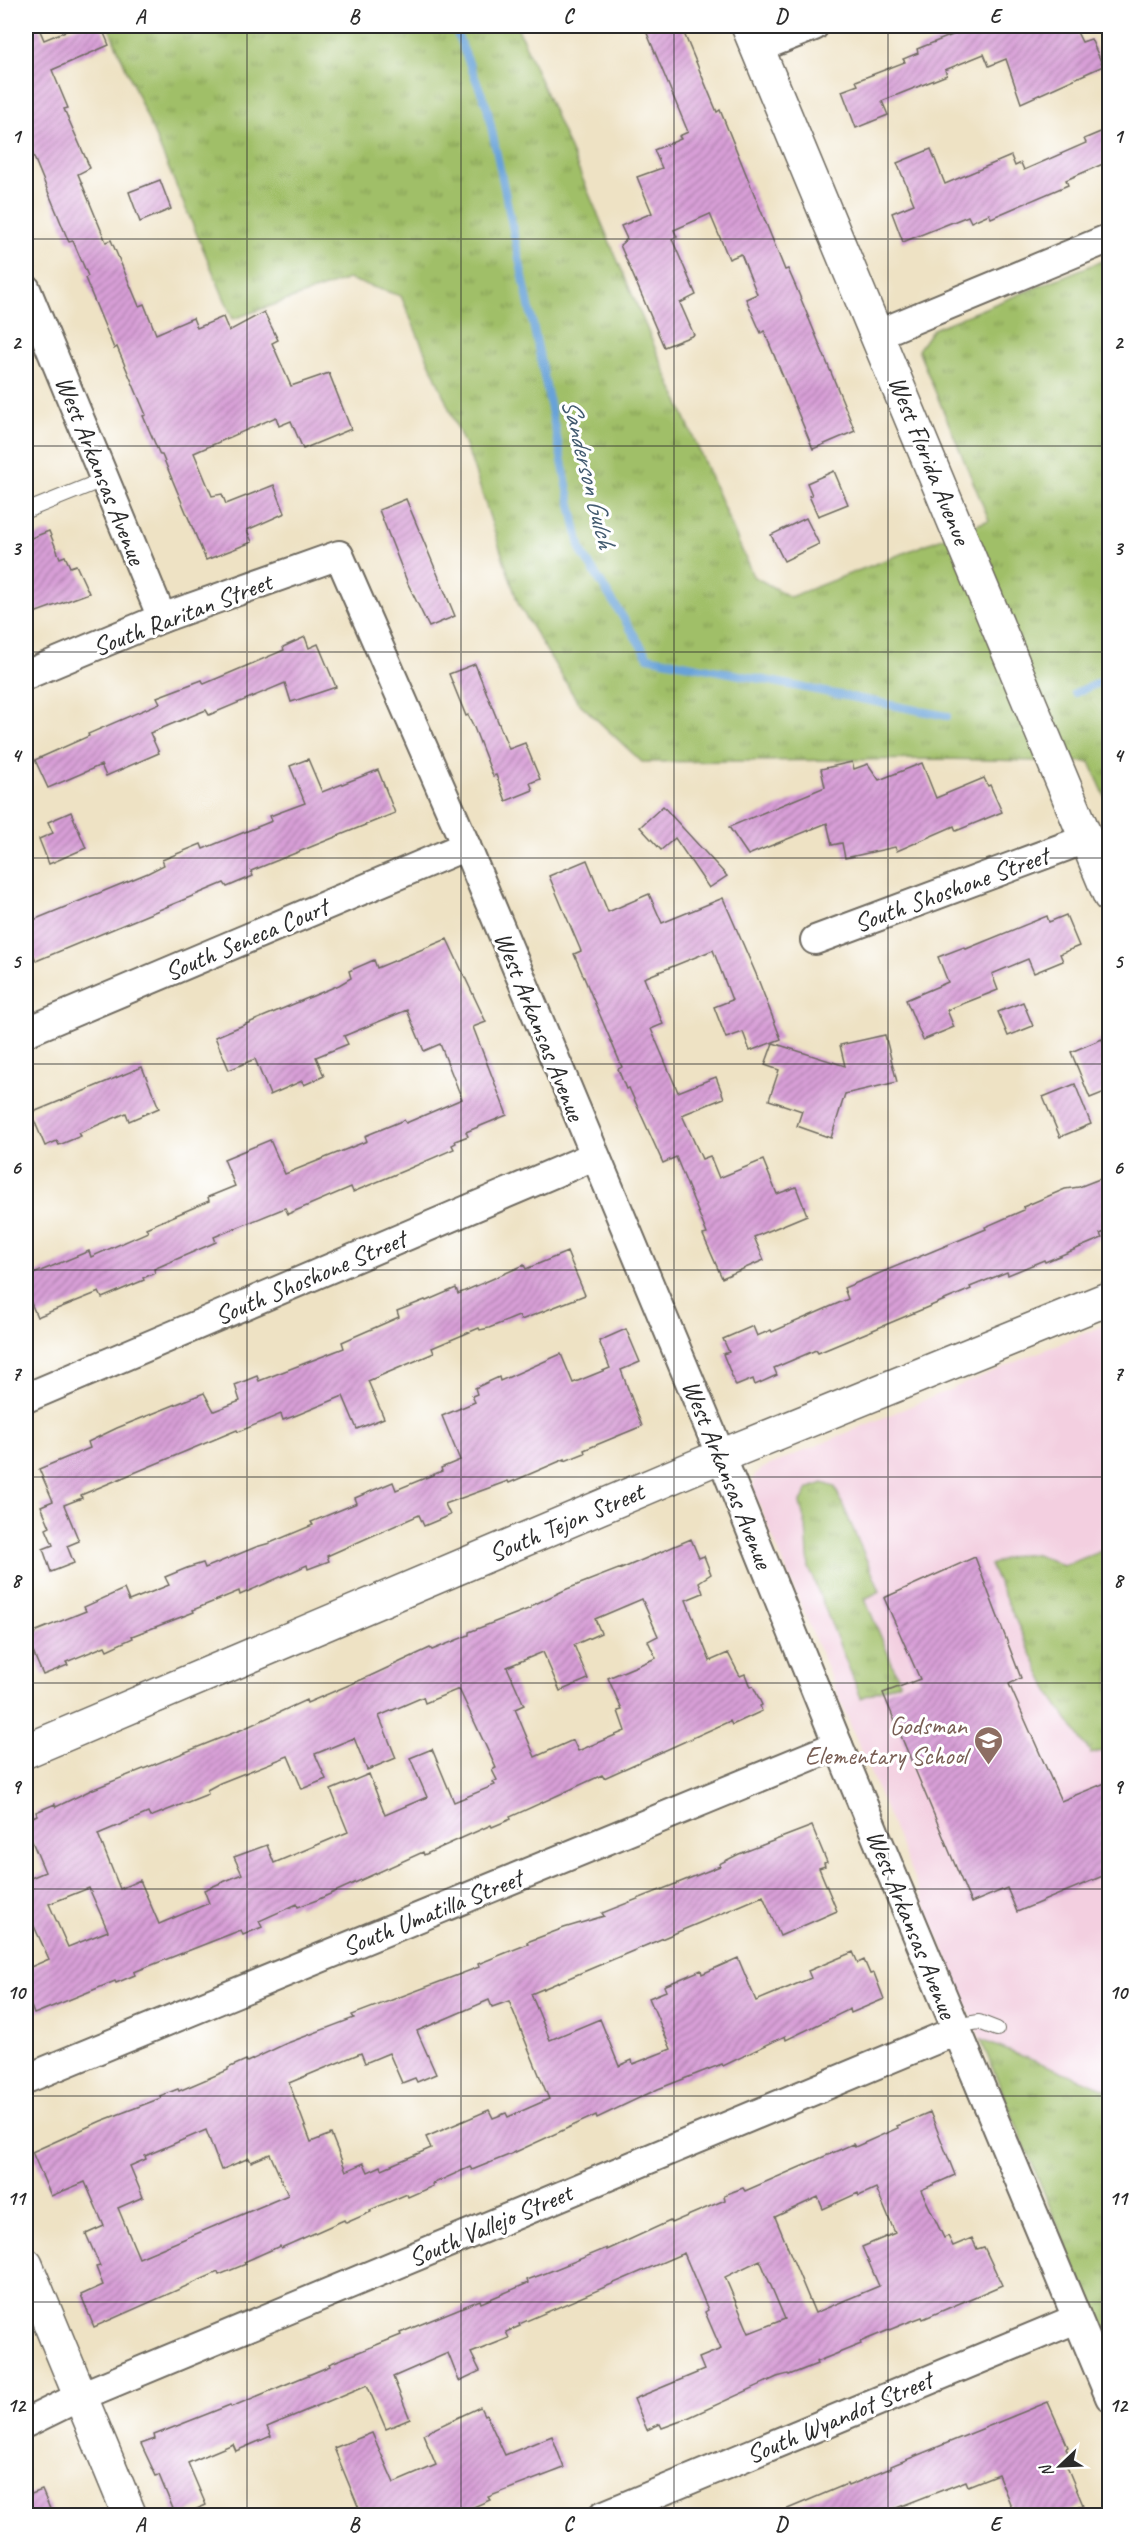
<svg xmlns="http://www.w3.org/2000/svg" width="1135" height="2541" font-family="Caveat,sans-serif">
	<defs>
		<pattern id="park-tufts" width="24" height="20" patternUnits="userSpaceOnUse" patternTransform="scale(1.5)"><rect width="24" height="20" fill="#a0bf67"/><path d="M3 7l-1-3M5 7V3M7 7l1-3M15 17l-1-3M17 17v-4M19 17l1-3" fill="none" stroke="#839b55"/></pattern>
		<pattern id="building-hatch" width="6" height="6" patternUnits="userSpaceOnUse" patternTransform="scale(1.5)"><rect width="6" height="6" fill="#d89fd7"/><path d="M-1 1l2-2M0 6l6-6M5 7l2-2" fill="none" stroke="#af82af"/></pattern>
	</defs>
	<rect width="100%" height="100%" fill="#fff"/>
	<filter id="ink" filterUnits="userSpaceOnUse"><feTurbulence type="fractalNoise" baseFrequency=".0167" numOctaves="2"/><feDisplacementMap in="SourceGraphic" scale="12" xChannelSelector="R" yChannelSelector="G"/><feConvolveMatrix kernelMatrix="1 2 1 2 8 2 1 2 1" color-interpolation-filters="sRGB"/></filter>
	<filter id="wash" filterUnits="userSpaceOnUse"><feTurbulence type="fractalNoise" baseFrequency=".008" numOctaves="4" result="noise"/><feDisplacementMap in="SourceGraphic" scale="24" xChannelSelector="R" yChannelSelector="G"/><feGaussianBlur stdDeviation="1.35" result="paint"/><feColorMatrix in="noise" values="0 0 0 0 0 0 0 0 0 0 0 0 0 0 0 0 0 1.4 0 .05"/><feComposite in="paint" operator="in"/></filter>
	<g filter="url(#wash)">
		<rect width="100%" height="100%" fill="#eee2c4"/>
		<polygon fill="#f3cfe0" points="1109,1323 1109,2090 981,2040 753,1490 754,1476 763,1468"/>
		<g fill="url(#park-tufts)" stroke="#667549" stroke-width="1.5">
			<polygon points="108,26 517,26 753,576 790,597 989,520 918,350 933,329 1109,258 1109,806 1090,762 942,759 642,762 577,701 519,606 471,460 401,296 348,279 233,319"/>
			<polygon points="823,1483 835,1487 880,1591 865,1599 900,1682 861,1698 809,1569 806,1526 800,1503 808,1489"/>
			<path d="M1109,1548v201l-18,5 -41,-60 -60,-129c30,-15 43,-15 73,1z"/>
			<polygon points="981,2040 1109,2090 1109,2350"/>
		</g>
		<g fill="none" stroke-linecap="round" stroke-linejoin="round">
			<g stroke="#68a2d8" stroke-width="8">
				<polyline points="454,26 487,107 581,551 648,657 947,716"/>
				<polyline points="1075,693 1110,678"/>
			</g>
		</g>
		<g id="blocks">
			<g fill="url(#building-hatch)" fill-rule="evenodd">
				<polygon points="26,26 38,26 44,40 78,26 101,26 109,45 52,70 68,108 64,109 90,168 78,174 106,242 111,240 139,306 144,304 156,334 193,318 197,328 223,317 229,331 264,312 278,340 272,343 291,386 329,373 351,429 303,449 291,421 279,426 276,417 194,453 212,496 222,494 226,504 274,485 285,513 247,530 252,542 206,560 162,455 160,455 143,416 146,415 117,347 114,349 113,346 85,278 88,276 73,241 69,242 68,240 26,138"/>
				<polygon points="644,26 681,26 717,112 720,110 785,270 788,269 796,287 855,431 813,449 764,331 761,333 746,299 757,294 741,254 729,259 710,214 674,230 677,237 672,239 696,295 680,303 694,335 664,347 620,245 627,239 621,226 652,213 637,177 662,168 654,150 681,139 679,136 688,132"/>
				<polygon points="964,26 1074,26 1082,42 1091,39 1103,66 1021,103 1006,59 989,66 984,54 945,70 947,75 882,101 888,115 856,128 842,91 858,85 856,81 905,62 903,59 918,53 917,49 965,30"/>
				<polygon points="1110,128 1110,161 1066,180 1068,185 991,218 989,214 971,222 968,216 903,242 892,213 914,204 897,163 931,149 945,184 1011,156 1015,166 1021,163 1024,170 1086,143 1084,139"/>
				<polygon points="160,180 171,209 140,222 129,192"/>
				<polygon points="834,471 848,504 818,516 809,496 812,495 807,483"/>
				<polygon points="406,499 455,616 429,627 408,584 379,510"/>
				<polygon points="806,518 819,544 784,561 771,535"/>
				<polygon points="49,531 60,558 65,556 70,567 76,565 89,593 26,616 26,540"/>
				<polygon points="305,637 309,648 318,644 336,687 291,702 285,683 209,715 206,710 150,733 159,753 106,776 101,765 48,788 35,760 89,736 88,734 160,703 157,697 202,680 204,684 284,650 283,647"/>
				<polygon points="475,664 509,749 525,743 540,779 530,783 533,790 506,801 496,775 493,776 473,725 468,715 466,716 449,674"/>
				<polygon points="308,759 322,792 378,770 395,813 251,871 253,876 227,887 224,883 36,961 26,936 26,923 148,873 164,865 162,860 201,844 203,849 272,821 270,816 305,803 290,766"/>
				<polygon points="852,762 854,769 868,764 879,780 922,763 936,798 984,778 988,786 990,785 1002,812 956,831 954,826 897,851 895,847 845,858 842,843 832,845 827,823 748,855 729,827 825,787 821,769"/>
				<polygon points="663,806 670,814 727,876 709,888 675,838 661,850 640,827"/>
				<polygon points="71,812 86,848 49,864 39,839 53,833 48,822"/>
				<polygon points="587,860 608,912 649,894 662,923 723,898 756,974 781,1039 750,1051 743,1032 726,1038 714,1007 732,1000 713,950 644,978 663,1024 651,1029 678,1092 716,1077 724,1098 682,1115 702,1159 710,1156 719,1178 763,1160 777,1194 796,1187 807,1215 754,1237 764,1260 722,1278 703,1235 707,1234 676,1157 663,1163 629,1088 626,1089 618,1069 622,1067 574,954 581,951 549,876"/>
				<polygon points="1066,915 1079,946 1060,954 1063,961 1034,973 1028,959 992,974 998,990 947,1010 954,1027 923,1040 906,1000 948,982 938,957 964,947 966,949 1047,916 1049,922"/>
				<polygon points="447,939 486,1022 473,1027 507,1115 466,1132 468,1136 455,1141 456,1143 452,1145 454,1149 408,1169 353,1192 351,1187 288,1214 285,1208 214,1237 216,1242 154,1269 155,1273 143,1278 144,1280 102,1298 99,1292 37,1317 26,1291 26,1277 89,1251 91,1257 148,1232 146,1228 209,1201 208,1197 235,1186 224,1159 270,1140 285,1174 367,1141 365,1136 404,1120 406,1123 462,1099 440,1044 424,1051 407,1010 344,1036 348,1044 316,1057 324,1076 304,1085 302,1081 270,1095 255,1059 229,1070 215,1037 339,985 351,978 349,971 374,960 377,968"/>
				<polygon points="1023,1002 1033,1026 1008,1036 998,1012"/>
				<polygon points="885,1035 897,1082 845,1094 831,1138 797,1126 802,1111 769,1100 779,1070 765,1065 773,1043 845,1066 840,1045"/>
				<polygon points="1102,1039 1110,1056 1110,1090 1090,1098 1071,1052"/>
				<polygon points="142,1067 159,1108 129,1121 126,1113 79,1133 81,1136 59,1145 57,1141 45,1146 31,1113"/>
				<polygon points="1075,1084 1091,1124 1060,1137 1043,1097"/>
				<polygon points="1102,1178 1110,1195 1110,1230 1100,1234 1102,1238 1045,1262 1044,1260 1008,1275 1007,1272 970,1287 971,1289 818,1353 816,1350 774,1368 777,1375 755,1385 753,1379 736,1386 723,1354 729,1352 723,1339 753,1326 757,1336 771,1330 772,1332 848,1299 844,1288 986,1229 985,1227 1024,1210 1023,1207 1065,1189 1079,1187"/>
				<polygon points="567,1252 585,1295 521,1320 519,1316 489,1328 480,1330 479,1328 432,1348 434,1353 368,1381 384,1418 357,1429 343,1396 297,1415 283,1420 281,1414 238,1432 237,1430 81,1495 82,1498 64,1505 79,1541 67,1546 74,1563 51,1572 43,1549 53,1545 46,1529 50,1527 41,1506 53,1501 39,1469 90,1448 88,1442 117,1428 204,1393 214,1411 240,1401 235,1385 257,1376 259,1381 344,1348 342,1342 399,1317 397,1311 425,1300 426,1301 456,1288 458,1294 524,1265 526,1269"/>
				<polygon points="626,1329 640,1362 621,1370 642,1426 584,1450 585,1453 565,1461 565,1459 509,1483 508,1481 445,1504 450,1515 424,1526 419,1515 327,1556 329,1561 308,1569 307,1565 240,1595 239,1591 193,1610 194,1612 132,1636 133,1638 107,1650 105,1646 66,1662 68,1665 43,1675 29,1643 36,1631 86,1611 84,1607 124,1589 129,1601 169,1585 165,1577 187,1568 203,1563 205,1568 256,1547 270,1543 313,1525 311,1522 357,1503 355,1498 393,1482 396,1490 442,1471 441,1468 460,1460 442,1416 475,1402 472,1396 477,1394 475,1388 499,1377 500,1381 561,1354 573,1383 610,1368 599,1341"/>
				<path d="M691,1539l8,19 5,-2 7,18 -12,8 4,11 -17,7 24,61 18,-8 12,23 5,-2 5,13 3,-1 9,19 -2,1 2,5 -30,14 -2,-4 -126,57 -2,-3 -92,42 1,2 -19,8 -1,-2 -67,30 -1,-3 -106,48 -19,7 -1,-3 -38,17 3,6 -19,8 -2,-5 -107,42 1,3 -19,8 -1,-2 -17,7 -64,26 -8,-21v-24l23,-10 -16,-35 -7,3v-47l19,-8 -19,-45v-7l11,-5 -1,-3 19,-8 1,3 35,-17 152,-61 63,-29 1,3 63,-27 60,-28 2,2 37,-15v-3l62,-24v-2l36,-17 54,-21v1zM642,1599l16,37 -10,5 8,17 -48,20 14,32 -4,1 7,20 -47,20 -5,-11 -38,17 -20,-48 9,-4 -17,-38 36,-15 17,39 28,-12 -14,-34 27,-12 -6,-14zM459,1689l37,79 -4,2 5,10 -4,2 2,3 -41,17 -22,-53 -22,9 17,39 -42,18 -16,-41 -38,16 17,42 -74,31 -7,-18 -33,12 8,17 -38,16 5,13 -50,21 -19,-44 -20,9 -22,-55 50,-21 2,4 58,-23 -1,-4 13,-7 68,-27 14,33 24,-10 -11,-25 39,-16 13,32 29,-12 -17,-42 44,-19 2,6zM89,1888l19,43 -40,16 -19,-43z"/>
				<polygon points="975,1557 1021,1678 1009,1684 1061,1801 1110,1781 1110,1873 1017,1912 1007,1888 971,1903 883,1693 920,1679 884,1598"/>
				<path d="M812,1826l15,36 -3,1 1,3 -6,2 18,43 -57,25 -17,-40 -232,98 19,46 50,-21 19,47 13,-6 1,4 38,-15 -22,-51 17,-7 -2,-5 37,-16 1,4 36,-16 18,43 55,-23 -3,-7 45,-19 5,11 6,-3 6,14 4,-1 10,26 -33,14 -1,-4 -64,31 -1,-4 -62,30 -1,-2 -64,25 -61,29 -1,-3 -87,40 -37,15 -2,-3 -38,17 1,2 -25,11 -1,-3 -37,16 1,2 -25,11 -2,-3 -63,28 -1,-2 -36,16 2,2 -27,11 -1,-3 -124,55 -13,-32 22,-10 -7,-18 4,-1 -14,-32 18,-8 -19,-44 -34,14 -19,-44 69,-31 60,-23 -1,-2 18,-7 1,2 49,-21v-2l18,-8 1,2 38,-18 69,-26 -2,-3 127,-48 -1,-3 50,-20 -1,-2 37,-14 40,-12 -2,-3 76,-30 42,-17 -1,-2 20,-10zM489,2000l3,7 17,-6 40,98 -41,18 -2,-4 -13,5 -4,-8 -63,27 5,11 -49,21 -1,-3 -13,6 -4,-9 -18,8 -15,-37 -20,8 -22,-59 72,-30 4,10 24,-10 13,30 13,-5 2,4 19,-8 -19,-43zM206,2130l15,40 28,-12 2,4 19,-8 18,41 -149,63 -21,-50 25,-11 -13,-31 16,-7 -1,-3z"/>
				<path d="M930,2112l25,63 -34,15 23,48 4,-2 5,10 19,-8 5,11 7,-2 18,38 -79,34 -1,-2 -16,6 -46,19 1,2 -45,18 1,2 -28,11 -1,-1 -11,3 -96,44 -19,7 -2,-4 -13,6 -13,-31 70,-29 -5,-12 22,-9 -16,-37 3,-2 -24,-57 -165,71 1,2 -14,6 3,6 -38,15 9,18 -21,10 -11,-28 -55,24 17,42 -24,10 -19,-44 -100,42 4,9 -35,15 -3,-7 -45,19 18,42 -25,11h-5l-17,-41 -3,1 -15,-32 14,-5 -1,-4 76,-30 1,2 99,-41 -1,-2 72,-29 -1,-2 19,-8 61,-25 1,3 47,-20 -1,-3 19,-7 61,-25v2l63,-29 1,2 54,-23 -1,-5 19,-7 2,3 108,-47 2,3 43,-19 -1,-2zM876,2188l19,45 -33,14 17,39 -64,27 -40,-96 43,-20 5,12 35,-16 1,3zM760,2260l25,59 -36,14 -24,-56z"/>
				<polygon points="1048,2402 1068,2447 1066,2448 1071,2460 1065,2462 1083,2505 1059,2516 1015,2516 998,2474 968,2486 966,2481 876,2516 771,2516 847,2484 848,2486 891,2468 891,2466"/>
				<polygon points="480,2407 484,2415 486,2414 505,2455 552,2436 564,2468 488,2497 490,2500 453,2516 362,2516 334,2448 372,2433 394,2483 436,2465 423,2434"/>
				<polygon points="42,2490 53,2516 26,2516 26,2496"/>
			</g>
		</g>
	</g>
	<g filter="url(#ink)">
		<use href="#blocks" fill-opacity="0" stroke="#6f6b61" stroke-width="1.5"/>
		<g fill="none" stroke-linecap="round" stroke-linejoin="round">
			<defs>
				<g id="service">
					<polyline points="26,511 105,479"/>
					<polyline points="954,2026 979,2022 997,2029"/>
				</g>
				<g id="minor">
					<polyline points="758,48 814,26"/>
					<polyline points="26,289 162,618"/>
					<polyline points="878,334 1110,238"/>
					<polyline points="26,675 162,618 339,555 466,846 721,1456 838,1745 1110,2397"/>
					<polyline points="815,940 1086,839"/>
					<polyline points="26,1032 466,846"/>
					<polyline points="26,1398 594,1156"/>
					<polyline points="26,2079 838,1745"/>
					<polyline points="26,2423 81,2396 956,2031"/>
					<polyline points="602,2516 1076,2319"/>
				</g>
				<g id="tertiary">
					<polyline points="748,26 1110,896"/>
					<polyline points="26,1751 721,1456 1110,1298"/>
					<polyline points="26,2265 130,2516"/>
				</g>
			</defs>
			<use href="#service" stroke="#6f6b61" stroke-width="16"/>
			<use href="#minor" stroke="#6f6b61" stroke-width="32"/>
			<use href="#tertiary" stroke="#6f6b61" stroke-width="36"/>
			<use href="#service" stroke="#fff" stroke-width="14"/>
			<use href="#minor" stroke="#fff" stroke-width="28"/>
			<use href="#tertiary" stroke="#fff" stroke-width="33"/>
		</g>
	</g>
	<path fill="none" stroke="#2b2b2b" stroke-width="1.5" stroke-opacity="0.55" d="M247,26v2490M461,26v2490M674,26v2490M888,26v2490M26,239h1084M26,446h1084M26,652h1084M26,858h1084M26,1064h1084M26,1270h1084M26,1477h1084M26,1683h1084M26,1889h1084M26,2096h1084M26,2302h1084"/>
	<defs>
		<symbol id="school-pin" viewBox="-11 -11 22 30"><path d="M0 17L-7.5 6A9.5 9.5 0 1 1 7.5 6Z" fill="#8d6e63" stroke="#fff"/><path d="M0-5L7-2L0 1L-7-2ZM-4 1L0 2.5L4 1V4Q0 6-4 4Z" fill="#fff"/></symbol>
	</defs>
	<g fill-rule="evenodd">
		<use href="#school-pin" x="972" y="1724" width="33" height="45"/>
	</g>
	<g text-anchor="middle" stroke-width="6" stroke-linejoin="round" paint-order="stroke">
		<g font-size="26" fill="#2b2b2b" stroke="#fff">
			<text transform="translate(930 460) rotate(68)" y="9">West Florida Avenue</text>
			<text transform="translate(101 470) rotate(68)" y="9">West Arkansas Avenue</text>
			<text transform="translate(182 614) rotate(-21)" y="9">South Raritan Street</text>
			<text transform="translate(951 889) rotate(-20)" y="9">South Shoshone Street</text>
			<text transform="translate(246 939) rotate(-23)" y="9">South Seneca Court</text>
			<text transform="translate(540 1026) rotate(68)" y="9">West Arkansas Avenue</text>
			<text transform="translate(310 1277) rotate(-23)" y="9">South Shoshone Street</text>
			<text transform="translate(728 1474) rotate(68)" y="9">West Arkansas Avenue</text>
			<text transform="translate(566 1522) rotate(-23)" y="9">South Tejon Street</text>
			<text transform="translate(432 1912) rotate(-22)" y="9">South Umatilla Street</text>
			<text transform="translate(912 1924) rotate(68)" y="9">West Arkansas Avenue</text>
			<text transform="translate(490 2225) rotate(-23)" y="9">South Vallejo Street</text>
			<text transform="translate(839 2417) rotate(-23)" y="9">South Wyandot Street</text>
		</g>
		<g font-size="26" fill="#785e54" stroke="#fff" text-anchor="end">
			<text x="967" y="1734">Godsman<tspan x="967" dy="30">Elementary School</tspan></text>
		</g>
		<g font-size="27" font-style="italic" fill="#435b70" stroke="#fff">
			<text transform="translate(589 473) rotate(76)" y="9">Sanderson Gulch</text>
		</g>
	</g>
	<rect width="1135" height="2541" fill="none" stroke="#fff" stroke-width="66"/>
	<g transform="translate(1060 2466) rotate(247)" stroke="#ffffff" stroke-width="4.5" paint-order="stroke">
	<path d="M0-4.5L10 22L0 15L-10 22Z" fill="#2b2b2b"/>
	<text y="-9" font-size="16" font-weight="bold" text-anchor="middle" fill="#2b2b2b">N</text>
	</g>
	<rect x="33" y="33" width="1069" height="2475" fill="none" stroke="#2b2b2b" stroke-width="2"/>
	<g font-size="20" text-anchor="middle" font-weight="bold" fill="#2b2b2b">
		<text x="140" y="23">A</text>
		<text x="354" y="23">B</text>
		<text x="568" y="23">C</text>
		<text x="781" y="23">D</text>
		<text x="995" y="23">E</text>
		<text x="16" y="143">1</text>
		<text x="1118" y="143">1</text>
		<text x="16" y="349">2</text>
		<text x="1118" y="349">2</text>
		<text x="16" y="555">3</text>
		<text x="1118" y="555">3</text>
		<text x="16" y="762">4</text>
		<text x="1118" y="762">4</text>
		<text x="16" y="968">5</text>
		<text x="1118" y="968">5</text>
		<text x="16" y="1174">6</text>
		<text x="1118" y="1174">6</text>
		<text x="16" y="1380">7</text>
		<text x="1118" y="1380">7</text>
		<text x="16" y="1587">8</text>
		<text x="1118" y="1587">8</text>
		<text x="16" y="1793">9</text>
		<text x="1118" y="1793">9</text>
		<text x="16" y="1999">10</text>
		<text x="1118" y="1999">10</text>
		<text x="16" y="2205">11</text>
		<text x="1118" y="2205">11</text>
		<text x="16" y="2412">12</text>
		<text x="1118" y="2412">12</text>
		<text x="140" y="2531">A</text>
		<text x="354" y="2531">B</text>
		<text x="568" y="2531">C</text>
		<text x="781" y="2531">D</text>
		<text x="995" y="2531">E</text>
	</g>
</svg>
